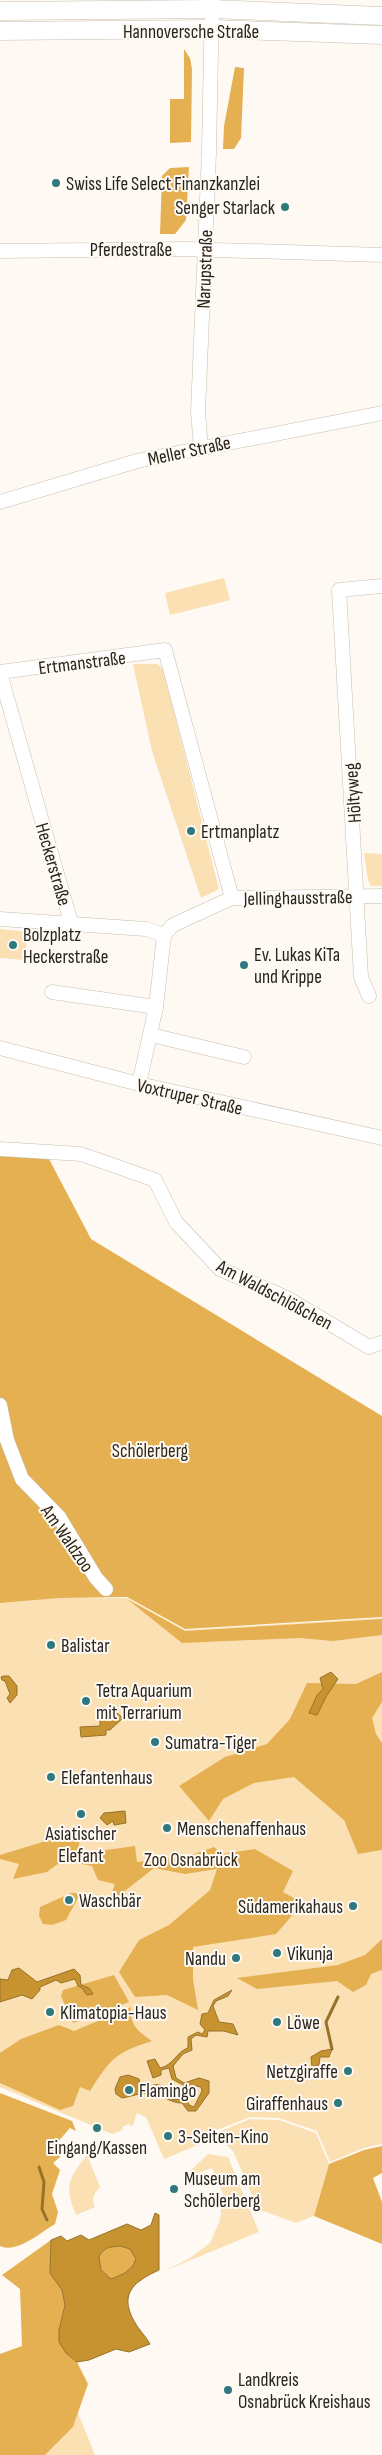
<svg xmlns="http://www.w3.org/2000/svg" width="382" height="2455" font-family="'Sofia Sans Condensed',sans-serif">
	<rect width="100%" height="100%" fill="#fef9f3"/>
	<g fill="#fbe0b4">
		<polygon points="224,578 230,600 170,615 165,593"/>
		<polygon points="133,664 157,664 163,669 219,889 201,898 152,751"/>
		<polygon points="364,853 382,854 382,886 371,886 368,880"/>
		<polygon points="0,929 28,932 25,960 0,958"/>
		<polygon points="59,1598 127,1598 185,1630 382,1618 382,2144 364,2148 330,2162 317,2131 279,2118 250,2117 197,2138 200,2144 164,2159 146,2117 137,2113 133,2125 131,2126 129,2124 122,2127 123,2130 112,2134 0,2087 0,1603"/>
		<polygon points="250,2119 279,2120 316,2133 329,2164 314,2216 296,2223 258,2209 233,2151 214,2134"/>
		<polygon points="208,2154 228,2157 259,2232 164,2271 190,2258 210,2243 220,2220 223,2194 212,2168 182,2179"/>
		<path d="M87,2155l13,32c-6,7 -9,11 -5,20l-19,8c-12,-29 -8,-36 11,-60z"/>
		<polygon points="78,2413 95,2455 45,2455 73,2427"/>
	</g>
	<g fill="#e5b051">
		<polygon points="184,49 190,58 192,69 191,142 170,143 170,99 184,99"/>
		<polygon points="235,67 244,68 241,138 234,149 223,149 224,126"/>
		<polygon points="189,167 186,220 175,234 160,234 162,176 170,168"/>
		<polygon points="0,1156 49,1159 91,1239 382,1416 382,1617 185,1629 127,1597 60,1598 0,1603"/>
		<polygon points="127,1599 185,1631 382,1619 382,1635 333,1641 300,1638 182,1643"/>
		<polygon points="382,1672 382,1702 372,1718 376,1734 382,1743 382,1850 358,1854 344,1820 294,1777 254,1783 223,1799 209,1821 179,1786 225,1757 267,1744 290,1719 307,1683 356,1684"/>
		<polygon points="82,1830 77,1854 135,1846 137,1862 189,1856 214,1847 222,1854 255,1849 293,1871 283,1892 303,1903 276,1934 193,1947 193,1979 198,2010 167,1995 135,1997 119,1972 139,1940 169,1925 210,1890 217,1869 185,1874 154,1868 116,1898 110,1898 115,1884 98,1880 92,1866 63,1860 47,1872 13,1879 19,1864 0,1859 0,1855"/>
		<polygon points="71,1893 76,1893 79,1896 66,1920 52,1925 43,1924 39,1916 40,1907"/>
		<polygon points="382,1939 382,1970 371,1974 366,1985 353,1992 337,1981 257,1989 237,1978 338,1965 365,1955"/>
		<polygon points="114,1975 129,2002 73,2023 61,1996 63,1990"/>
		<path d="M131,2007c-2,18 8,25 21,34 -37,12 -41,17 -62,50l-10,-4 -7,19 -13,4 -60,-27v-30l21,-14 38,-14 15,6z"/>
		<path d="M0,2093l72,28 4,10 -6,-3 -14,16 4,13 -7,6 7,7 -8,24 6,18 -3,12c-14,8 -38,30 -55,22z"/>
		<polygon points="382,2146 382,2173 373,2178 382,2202 382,2244 314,2216 329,2164 364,2150"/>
		<polygon points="51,2240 50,2273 62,2290 65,2305 59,2329 66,2353 77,2362 88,2384 73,2427 45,2455 0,2455 0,2354 22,2346 20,2289 2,2275"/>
		<path d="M120,2246l10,3 6,10c-4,12 -14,16 -25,20l-10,-9 -2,-13c6,-10 11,-10 21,-11z"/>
	</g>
	<g fill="#c79331" stroke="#97722b" fill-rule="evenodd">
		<polygon points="331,1672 338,1679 327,1695 317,1715 309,1713 317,1695 323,1689 320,1678"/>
		<polygon points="4,1676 9,1676 17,1686 17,1695 10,1703 7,1698 10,1694 5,1681 2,1680 1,1677"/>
		<polygon points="111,1708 123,1718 110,1730 106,1730 106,1735 81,1737 80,1727 100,1726 100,1713"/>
		<polygon points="125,1811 126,1823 114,1825 113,1821 107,1825 100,1818 104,1813"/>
		<polygon points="19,1968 37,1982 74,1969 80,1975 81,1985 89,1988 93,1994 87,1995 82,1988 78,1986 75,1979 61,1983 56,1980 40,1987 40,1990 32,1999 22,1995 0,2002 0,1979 8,1980 12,1970"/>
		<path d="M232,1990l-4,6 -12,5 -3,5 6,16 14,2 5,11 -14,-4h-16l-1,6 -11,-2 -5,4 1,11 -9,4 -10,12 3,12 8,5 15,-5 10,3v12l-13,18h-8l-6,-8c-11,0 -16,-6 -26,-9 -12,-3 -22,2 -34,4l-6,-4 -1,-5 5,-12 8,-2 11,4 3,11c10,-5 14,-8 25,-2l-4,7 7,5 11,-1 4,-13 -13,-7 -3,-11 -8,2v5l-8,3 -6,-17 8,-2 5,9c14,-3 16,-16 28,-20v-11l10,-5 4,2 3,-4 -5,-6 2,-10 6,-1 6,-13zM196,2086l5,1 1,4 -8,16 -5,-2c-4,-8 -1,-16 7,-19z"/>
		<polygon points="332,2049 329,2057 320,2057 319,2065 312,2067 311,2057 321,2051"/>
		<path d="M155,2213l4,2v55c-23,11 -41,22 -25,51 4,8 11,14 16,23l-21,8 -13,-3 -27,11 -12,2 -11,-9 -7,-11v-12l6,-25 -3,-15 -12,-17 1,-33 10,-4 6,5 14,-6 8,5 38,-16 14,6 10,-5zM120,2246l10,3 6,10c-4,12 -14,16 -25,20l-10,-9 -2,-13c5,-10 11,-10 21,-11z"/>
	</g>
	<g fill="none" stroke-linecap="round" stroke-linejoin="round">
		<g stroke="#97722b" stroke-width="3">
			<polyline points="332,2049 326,2022 338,1997"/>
			<polyline points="39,2167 44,2182 42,2209 47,2220"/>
		</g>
		<defs>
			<g id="minor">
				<polyline points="0,251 185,249 382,255"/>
				<polyline points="201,448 198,412 209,153 212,0"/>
				<polyline points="0,502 137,461 382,413"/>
				<polyline points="0,672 165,650 232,898"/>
				<polyline points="0,673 71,923"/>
				<polyline points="0,919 146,929 164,935"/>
				<polyline points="164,935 173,925 232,898 382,896"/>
				<polyline points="52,992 156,1007"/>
				<polyline points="369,996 361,977 339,590 382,586"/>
				<polyline points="151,1035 244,1057"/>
				<polyline points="0,1048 139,1084 382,1138"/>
				<polyline points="139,1084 156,1007 164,935"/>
				<polyline points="0,1149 81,1154 155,1180 176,1222 220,1269 287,1298 369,1347 380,1343"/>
				<polyline points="0,1405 7,1440 22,1479 59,1517 96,1578 106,1589"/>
			</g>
			<g id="major">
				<polyline points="0,11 211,9 382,16"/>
				<polyline points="0,31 211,29 382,35"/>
			</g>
		</defs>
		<use href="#minor" stroke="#c8beae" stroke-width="15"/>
		<use href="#major" stroke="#c8beae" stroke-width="19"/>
		<use href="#minor" stroke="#fff" stroke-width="14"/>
		<use href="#major" stroke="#fff" stroke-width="18"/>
	</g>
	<g fill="#2f787e" stroke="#fef9f3" stroke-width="2">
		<circle cx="56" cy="183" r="5"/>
		<circle cx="285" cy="207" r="5"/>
		<circle cx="191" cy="831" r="5"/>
		<circle cx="13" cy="945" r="5"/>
		<circle cx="244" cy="965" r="5"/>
		<circle cx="51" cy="1645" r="5"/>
		<circle cx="86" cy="1701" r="5"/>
		<circle cx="155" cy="1742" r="5"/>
		<circle cx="51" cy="1777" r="5"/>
		<circle cx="81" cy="1814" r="5"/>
		<circle cx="167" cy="1828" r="5"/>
		<circle cx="69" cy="1900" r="5"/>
		<circle cx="353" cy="1906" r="5"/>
		<circle cx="277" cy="1953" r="5"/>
		<circle cx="236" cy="1958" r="5"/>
		<circle cx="50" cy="2012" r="5"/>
		<circle cx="277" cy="2022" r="5"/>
		<circle cx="348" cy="2071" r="5"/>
		<circle cx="129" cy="2090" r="5"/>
		<circle cx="338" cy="2103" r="5"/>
		<circle cx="97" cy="2128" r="5"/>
		<circle cx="168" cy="2136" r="5"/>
		<circle cx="174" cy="2189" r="5"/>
		<circle cx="228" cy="2390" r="5"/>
	</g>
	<g text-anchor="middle" stroke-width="4" stroke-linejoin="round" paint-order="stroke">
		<g font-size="19" fill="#28241e" stroke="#fef9f3">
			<text x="191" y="38">Hannoversche Straße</text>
			<text x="131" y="256">Pferdestraße</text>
			<text transform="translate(204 269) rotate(-88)" y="7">Narupstraße</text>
			<text transform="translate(189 450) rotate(-12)" y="7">Meller Straße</text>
			<text transform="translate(82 662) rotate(-7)" y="7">Ertmanstraße</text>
			<text transform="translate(352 793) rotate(-94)" y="7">Höltyweg</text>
			<text transform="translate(54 864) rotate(74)" y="7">Heckerstraße</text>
			<text transform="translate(298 897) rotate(-1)" y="7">Jellinghausstraße</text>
			<text transform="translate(190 1096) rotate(13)" y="7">Voxtruper Straße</text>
			<text transform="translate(275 1294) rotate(28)" y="7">Am Waldschlößchen</text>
			<text transform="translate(68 1538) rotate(55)" y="7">Am Waldzoo</text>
		</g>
		<g font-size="19" fill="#28241e" stroke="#fef9f3" text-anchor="start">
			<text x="66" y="190">Swiss Life Select Finanzkanzlei</text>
			<text x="275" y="214" text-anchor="end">Senger Starlack</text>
			<text x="201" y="838">Ertmanplatz</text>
			<text x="23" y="941">Bolzplatz<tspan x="23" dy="22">Heckerstraße</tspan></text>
			<text x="254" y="961">Ev. Lukas KiTa<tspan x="254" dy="22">und Krippe</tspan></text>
			<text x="61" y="1652">Balistar</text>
			<text x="96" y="1697">Tetra Aquarium<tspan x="96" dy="22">mit Terrarium</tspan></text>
			<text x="165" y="1749">Sumatra-Tiger</text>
			<text x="61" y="1784">Elefantenhaus</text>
			<text x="177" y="1835">Menschenaffenhaus</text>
			<text x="81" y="1840" text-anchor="middle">Asiatischer<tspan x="81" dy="22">Elefant</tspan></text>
			<text x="79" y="1907">Waschbär</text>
			<text x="343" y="1913" text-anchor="end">Südamerikahaus</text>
			<text x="287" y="1960">Vikunja</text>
			<text x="226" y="1965" text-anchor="end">Nandu</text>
			<text x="60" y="2019">Klimatopia-Haus</text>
			<text x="287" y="2029">Löwe</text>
			<text x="338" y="2078" text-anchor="end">Netzgiraffe</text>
			<text x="139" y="2097">Flamingo</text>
			<text x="328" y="2110" text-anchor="end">Giraffenhaus</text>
			<text x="178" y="2143">3-Seiten-Kino</text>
			<text x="97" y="2154" text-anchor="middle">Eingang/Kassen</text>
			<text x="184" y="2185">Museum am<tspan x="184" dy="22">Schölerberg</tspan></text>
			<text x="238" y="2386">Landkreis<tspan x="238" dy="22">Osnabrück Kreishaus</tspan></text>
		</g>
		<g font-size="19" fill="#322817" stroke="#fef9f3">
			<text x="150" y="1457">Schölerberg</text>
			<text x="191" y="1866">Zoo Osnabrück</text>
		</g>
	</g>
</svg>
